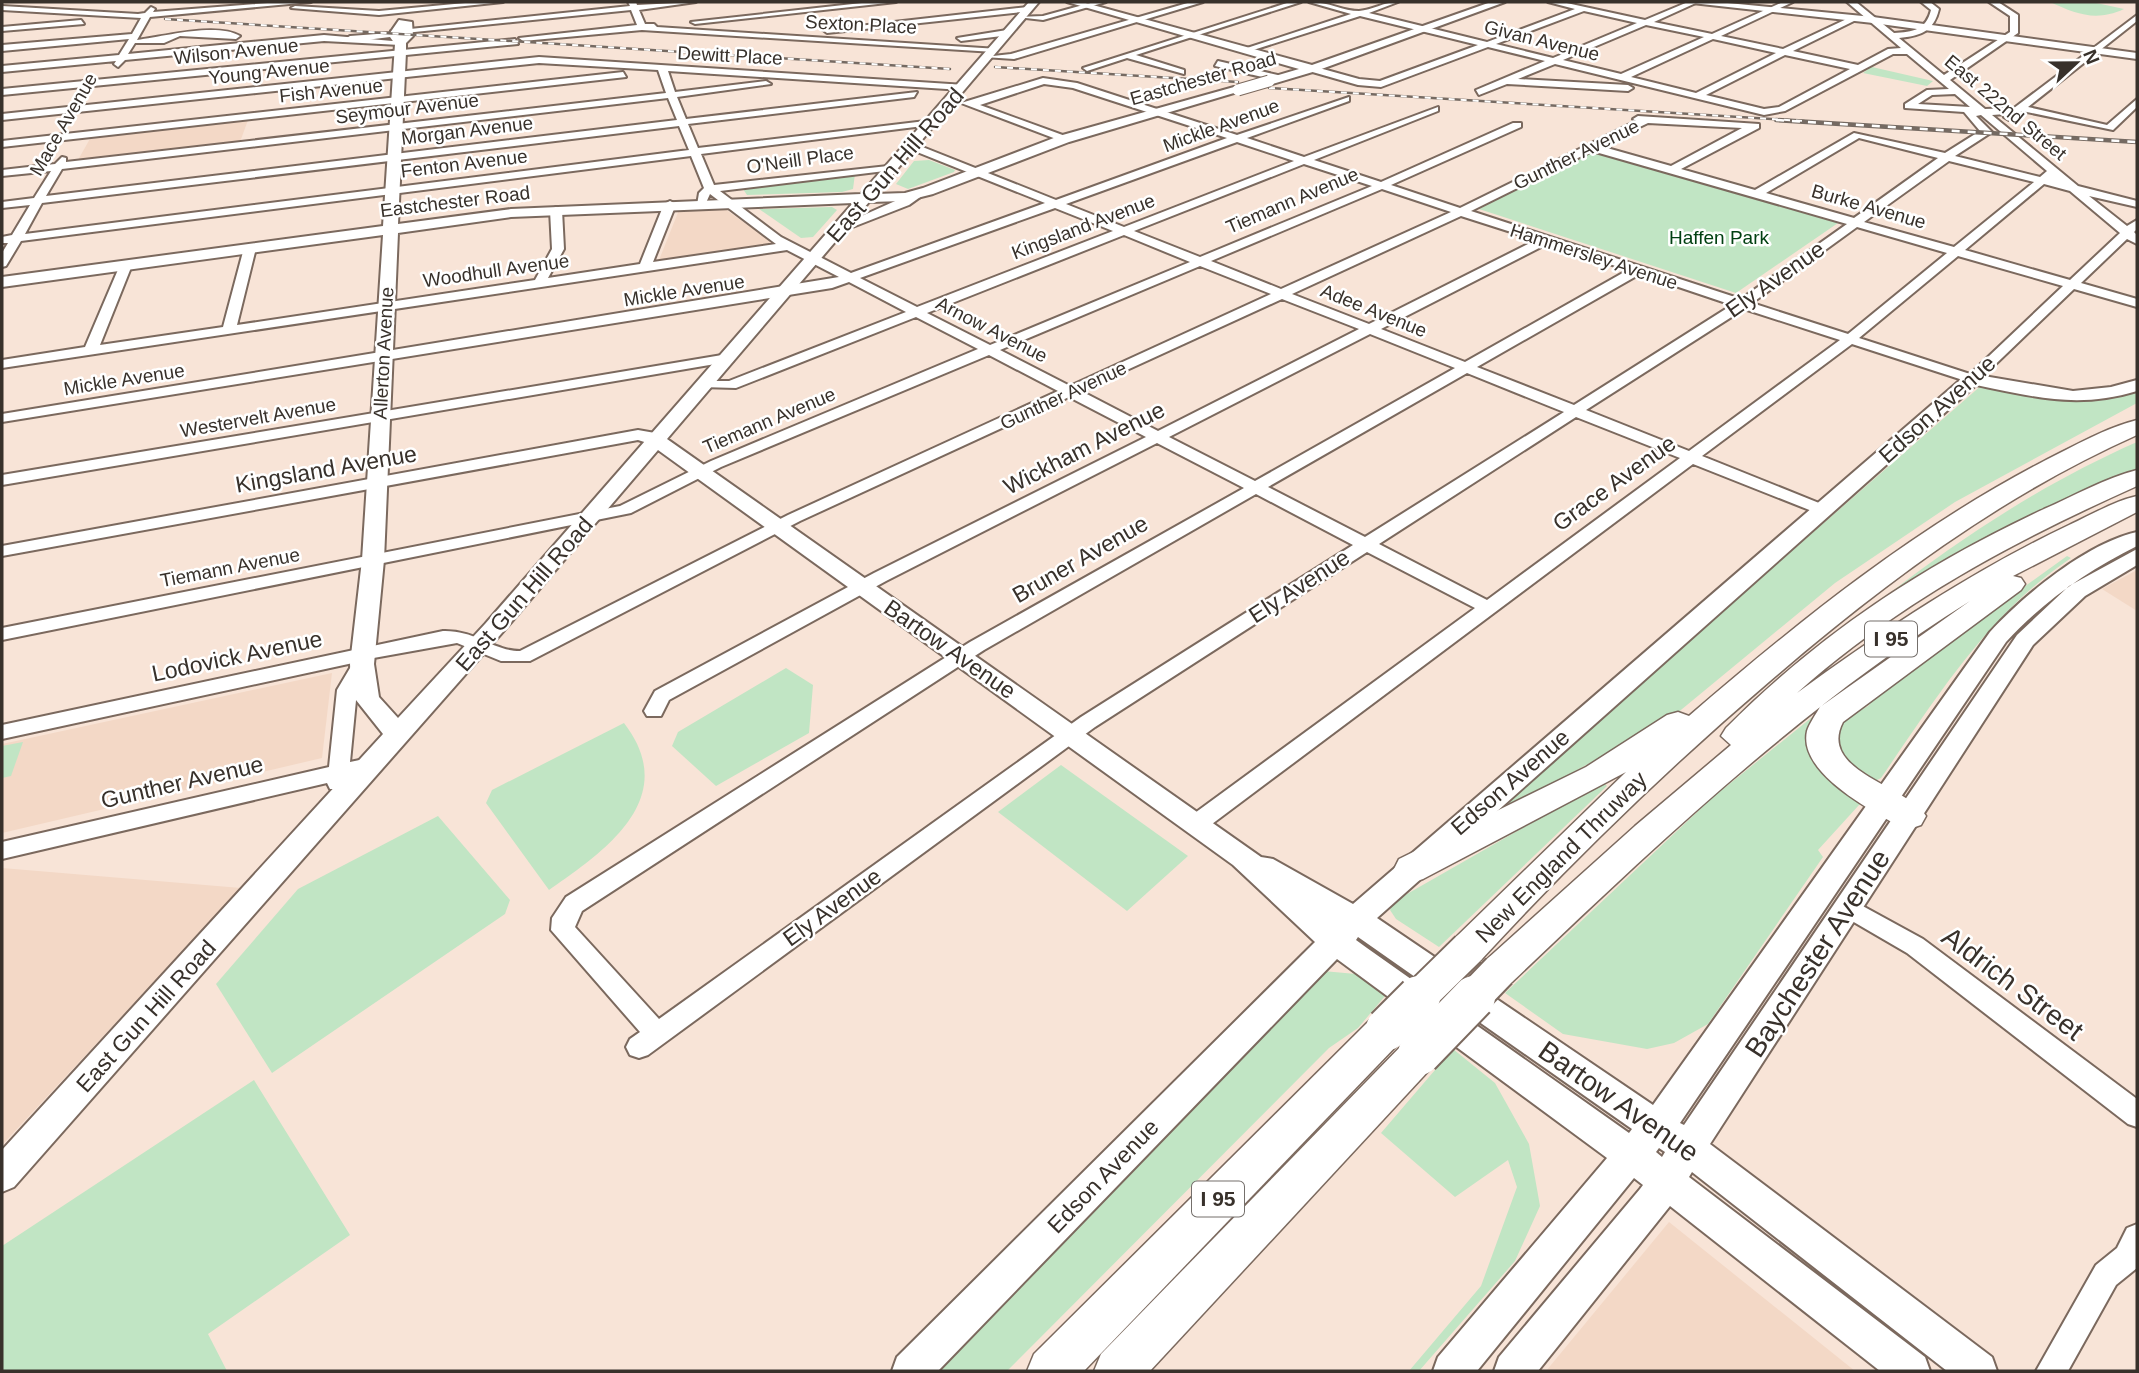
<svg xmlns="http://www.w3.org/2000/svg" width="2139" height="1373" font-family="Helvetica,sans-serif">
	<rect width="100%" height="100%" fill="#f8e4d7"/>
	<g fill="#f3d8c6">
		<polygon points="248,120 240,142 78,160 91,137"/>
		<polygon points="725,209 773,243 659,260 679,210"/>
		<polygon points="2137,570 2137,611 2102,589"/>
		<polygon points="332,673 322,758 2,833 2,744"/>
		<polygon points="2,868 241,888 2,1145"/>
		<polygon points="1669,1222 1855,1371 1546,1371"/>
	</g>
	<g fill="#c1e5c4">
		<path d="M2050,2h42l32,7c-28,13 -48,5 -74,-7z"/>
		<polygon points="1871,67 1872,67 1933,81 1927,86 1863,73"/>
		<polygon points="1592,151 1838,223 1736,293 1479,209"/>
		<polygon points="929,160 955,170 954,172 908,189 896,184 914,161"/>
		<polygon points="855,174 853,189 842,192 747,195 743,189"/>
		<polygon points="832,207 837,210 813,237 801,238 759,209"/>
		<path d="M1983,384c53,12 102,25 154,5v14l-182,99 -120,81 -165,136 -144,79 -30,11z"/>
		<path d="M2137,442v28l-32,10 2,3 -95,42 -126,71c79,-61 160,-114 251,-154z"/>
		<path d="M2067,556l4,2c-83,56 -134,139 -190,220l-6,3 -31,-20 -9,-23 6,-17 27,-15 18,-20z"/>
		<polygon points="786,668 813,685 809,733 716,786 672,746 678,732"/>
		<polygon points="1816,714 1810,725 1812,735 1866,803 1859,805 1818,850 1823,857 1708,1024 1674,1043 1647,1049 1563,1034 1505,993 1712,798"/>
		<path d="M624,723c58,75 -19,128 -75,167l-63,-87 6,-13z"/>
		<polygon points="23,742 11,776 2,778 2,746"/>
		<polygon points="1061,765 1188,856 1127,911 998,812"/>
		<polygon points="1603,782 1607,786 1439,947 1396,919 1390,910 1393,902"/>
		<polygon points="438,816 510,900 505,914 272,1073 216,984 298,889"/>
		<polygon points="1323,971 1356,974 1385,996 1358,1028 1329,1048 1007,1371 935,1371"/>
		<polygon points="1453,1049 1495,1083 1529,1144 1540,1206 1515,1261 1419,1371 1409,1371 1481,1286 1517,1187 1508,1160 1455,1197 1381,1133"/>
		<polygon points="254,1080 350,1235 208,1334 227,1371 2,1371 2,1246"/>
	</g>
	<g fill="none" stroke-linecap="round" stroke-linejoin="round">
		<defs>
			<g id="minor">
				<path d="M281,2h30l-161,15 -13,23c26,-3 79,-18 103,-4l-4,3 -56,-3 -16,7h-29l-7,11 196,-19 80,7 -4,3 -76,-4 -199,19 -7,7 -4,-3 2,-3 -114,11v-6l117,-11 10,-16 -127,12v-6l130,-11 9,-16 -139,-8v-4l136,8 7,-1 6,-6 4,2 -2,3z"/>
				<polygon points="476,2 503,2 379,15 291,8 295,6 379,11"/>
				<polygon points="628,2 636,2 637,5 696,2 639,10 645,24 654,24 657,27 998,49 994,52 642,30 523,41 519,38 637,25 631,10 395,34 391,31 630,6"/>
				<polygon points="871,2 896,2 695,24 691,22"/>
				<polygon points="1094,2 1106,2 1043,20 1017,17 1043,16"/>
				<polygon points="1191,2 1203,2 1014,59 984,57 1011,54"/>
				<polygon points="1290,2 1301,2 1136,55 1184,70 1184,74 1127,58 1087,71 1083,68"/>
				<path d="M1309,2c17,-1 34,9 50,9 13,-1 25,-9 39,-9l-29,11 118,29 88,-33 -27,-7h14l83,18 43,-18h10l-44,20 58,12 71,-32h10l-72,34 62,13 70,-33 3,4 -63,31 65,14 30,-16 13,-1 -54,-46h9l38,31c19,-1 32,-3 37,-23l-10,-8h9l9,7c-5,22 -18,27 -40,29l45,37 66,-43v-16l-21,-14h9l20,13v18l-68,47 35,29 29,-1 123,-93v6l-109,86 79,18 30,-26v8l-24,23 -91,-19 -13,9 -5,-3 2,-3 -14,1 86,71 59,15v6l-48,-11 38,30 10,-6v9l-3,3 3,3v9l-10,-5 -46,44 56,16v8l-63,-18 -97,93 -5,1 -120,-39 -150,112 127,51v6h-12l-124,-49 -489,366h-16l-3,-6 3,-6 287,-210 -108,-56 -272,175 -447,328 -9,3 -9,-3 -4,-8 4,-8 10,-7 -89,-102 1,-12 14,-21 404,-255 274,-154 -87,-45 -271,138 -217,119 -8,16h-14l-3,-5 11,-20 219,-118 272,-136 -77,-40 -269,124 -270,140h-29l-44,-18 -89,16 3,5 -14,26 -7,72 24,-5 7,2 3,5 -3,5 -33,9 -4,11h-14l-3,-6 -325,76v-17l327,-75 8,-77 16,-27 -351,76v-14l441,-94c33,-1 50,20 77,20l268,-136 270,-124 -69,-36 -268,112 -90,46 -629,127v-12l618,-122 91,-45 267,-112 -62,-32 -180,71 -35,-1v-6h28l177,-69 -57,-30 -17,6 -830,134v-8l837,-137 -52,-27 -785,118v-8l83,-13 35,-82 6,-4 6,4 -32,80 123,-18 21,-79 6,-4 6,4 -19,77 298,-45 17,-31 -2,-39 6,-3 6,3 2,39 -16,29 92,-14 24,-60 6,-3 6,3 -23,58 123,-18 -66,-50 -5,11h-8l2,-12 5,-5 -13,-32 -670,85 -15,25 -4,1v-14l6,-10h-6v-6l10,-2 18,-30 -28,3v-6l32,-4 17,-27 -49,5v-6l53,-6 7,-7 4,1v4l600,-69 -8,-23 -119,-7 -537,57v-6l537,-57 426,28 -3,5 -294,-19 7,21 91,-11 5,3 -94,13 9,22 231,-27 -3,5 -226,27 10,24 236,-28 -3,5 -230,29 13,31 183,-20v4l-4,1 -173,21 61,46 70,36 194,-70 -138,-55v-4h8l141,56 171,-62 -154,-50 -29,-4 -64,21 88,32 1,2 -5,3 -103,-39 82,-25 34,5 160,52 112,-38v4l-102,37 57,19 134,-50v4l-124,49 67,22 132,-59h8v4l-130,58 69,23 176,-87 -3,-2 5,-3 121,8v4l-78,41 74,21 99,-57 91,20 35,-22 -16,-19 -59,-4v-4l22,-14 22,-1 -42,-35h-14l-108,57 -21,4 -209,-51 -37,15 110,6 5,3 -5,3 -121,-7 -28,11 -3,-5 69,-29 -57,-14 -107,40 -23,-2 -49,-14 3,-5 47,13 21,2 98,-36 -118,-29 -116,37v-4l107,-35zM1584,11l53,12 -84,35 -57,-14zM1646,25l58,12 -83,37 -58,-14zM1713,39l63,14 -80,40 -65,-16zM1785,55l65,14 -71,38 -15,2 -58,-14zM1955,94l15,13 -52,-3 14,-9zM668,98l9,22 -631,76 16,-27zM1981,115l66,56 -7,6 -85,-21 37,-24 -16,-16zM1648,123l94,5 -71,38 -71,-20zM679,126l10,24 -664,84 17,-31zM1859,138l79,20 -84,60 -88,-25zM1237,142l57,19 -170,66 -58,-23zM1592,151l255,73 -106,75 -270,-88zM1949,161l85,21 -80,65 -90,-25zM1304,164l68,22 -172,71 -66,-26zM2044,184l26,7 50,42 -50,47 -105,-30zM1382,189l69,23 -170,77 -70,-28zM1055,208l58,23 -196,76 -57,-29zM1461,216l75,24 -167,84 -77,-30zM1857,227l90,26 -99,81 -96,-31zM1124,235l66,27 -200,83 -63,-32zM1547,244l81,26 -163,92 -84,-33zM1958,256l105,30 -93,88 -111,-36zM1200,266l71,28 -201,92 -70,-36zM1640,274l92,31 -158,100 -97,-38zM1282,299l77,30 -201,102 -77,-40zM1744,309l96,31 -151,111 -103,-41zM1370,334l85,34 -200,113 -86,-44zM1467,373l97,39 -199,125 -97,-50zM1576,417l104,41 -193,142 -108,-56zM1256,494l97,51 -272,172 -422,302 -84,-92 7,-16 402,-261z"/>
				<polygon points="1028,7 1031,11 827,33 823,30"/>
				<polygon points="81,20 84,24 2,31 2,27"/>
				<polygon points="1007,30 1010,35 961,41 957,38"/>
				<polygon points="515,39 518,44 2,95 2,89"/>
				<polygon points="1218,61 1282,76 1284,78 1279,81 1215,66"/>
				<polygon points="623,72 626,77 2,147 2,141"/>
				<polygon points="913,193 923,195 909,205 845,230 835,228"/>
				<polygon points="728,354 733,355 733,361 2,485 2,475"/>
				<polygon points="638,430 655,433 665,441 657,446 638,440 2,556 2,546"/>
				<polygon points="1848,898 1923,939 2137,1099 2137,1127 2128,1124 1907,953 1840,914 1837,907 1840,900"/>
				<polygon points="2137,1224 2137,1268 2116,1285 2068,1371 2036,1371 2096,1265 2117,1248 2127,1228"/>
			</g>
			<g id="major">
				<path d="M1029,2h10l-163,192 29,-1 18,-5 136,-52 175,-49 10,3 -175,52 -136,52 -28,7 -36,1 -202,237 594,418 12,2 80,45 613,-529 6,-1 101,17 38,-4 26,-7v11c-59,18 -102,6 -161,-6l-599,533 276,187 337,-473c34,-37 97,-89 147,-100v14c-50,25 -93,55 -131,96l-326,481 4,2 333,-490 52,-49 68,-37v16l-52,31 -52,49 -323,499 282,213 5,14h-50l-255,-199 -3,5 236,180 5,14h-50l-210,-165 -132,165h-44l5,-14 141,-168 3,-4 -9,-7 -157,193h-44l5,-14 169,-199 -270,-199 -399,412h-46l5,-14 418,-415 -82,-77 -575,-415 -157,184 -487,553 -12,5v-42l381,-416 -27,-34 -5,-15 -1,-21 12,-104 21,-325 -381,52v-10l381,-51 12,-182 -5,-7 -40,5 -5,-3 5,-3 40,-3 9,-13 13,2 1,14 -7,7v9l-8,172 113,-15 350,-15zM853,203l-368,421 -87,94 -19,-21 -5,-33 10,-104 14,-327 113,-16zM1358,937l274,192 -3,4 -262,-185 -11,-8zM1659,1148l6,4 -3,5 -6,-5z"/>
				<polygon points="1067,2 1082,2 1312,65 1491,2 1505,2 1316,71 1269,85 1265,83 1265,79 1299,69"/>
				<polygon points="1683,2 1717,2 1873,17 2137,53 2137,59 1873,23"/>
			</g>
			<g id="highway">
				<path d="M2137,420v15c-137,61 -254,149 -367,246 -102,87 -198,180 -289,279l-13,4 -13,-4 -5,-11 5,-11 171,-166 -203,107 -12,4 -12,-4 -5,-10 5,-10 187,-92 81,-52 11,-3 11,4c110,-95 226,-188 355,-255 30,-15 61,-33 93,-41z"/>
				<path d="M2137,470v16c-123,55 -238,116 -340,207 87,-63 175,-122 272,-168 22,-10 45,-24 68,-29v16l-124,64 8,2 4,6 -4,6 -178,132c-26,50 66,64 83,94l-5,9 -12,4 -12,-4c-28,-16 -99,-53 -90,-94 2,-7 9,-17 13,-24l150,-106c-169,106 -314,244 -458,381l-13,5 -13,-5 -6,-11 6,-11 149,-134 96,-81 -10,-9 5,-8c95,-95 196,-162 318,-219 30,-13 61,-31 93,-39z"/>
				<polygon points="1387,1012 1401,1017 1406,1029 1401,1041 1084,1371 1027,1371 1034,1354 1373,1017"/>
				<polygon points="1419,1036 1433,1042 1439,1054 1433,1066 1150,1371 1094,1371 1101,1354 1405,1042"/>
			</g>
		</defs>
		<use href="#minor" stroke="#7b695e" stroke-width="4"/>
		<use href="#major" stroke="#7b695e" stroke-width="4"/>
		<use href="#highway" stroke="#7b695e" stroke-width="3"/>
		<use href="#minor" fill="#fff" fill-rule="evenodd"/>
		<use href="#major" fill="#fff" fill-rule="evenodd"/>
		<use href="#highway" fill="#fff" fill-rule="evenodd"/>
		<defs>
			<g id="rail-far1">
				<polyline points="165,19 950,69"/>
				<polyline points="995,67 1238,82"/>
				<polyline points="1269,88 1804,121"/>
			</g>
			<polyline id="rail" points="1776,120 2137,142"/>
		</defs>
		<use href="#rail-far1" stroke="#756a62" stroke-width="2.5"/>
		<use href="#rail" stroke="#756a62" stroke-width="4.5"/>
		<use href="#rail-far1" stroke="#fff" stroke-width="2" stroke-dasharray="6" stroke-linecap="butt"/>
		<use href="#rail" stroke="#fff" stroke-width="2.5" stroke-dasharray="8" stroke-linecap="butt"/>
		<defs>
			<polyline id="major-bridge" points="1238,90 1269,81"/>
			<g id="highway-bridge-far1">
				<polyline points="1417,999 1468,949"/>
				<polyline points="1472,999 1499,971"/>
			</g>
			<g id="highway-bridge">
				<polyline points="1387,1029 1419,997"/>
				<polyline points="1419,1054 1474,997"/>
			</g>
		</defs>
		<use href="#major-bridge" stroke="#7b695e" stroke-width="13" stroke-linecap="butt"/>
		<use href="#highway-bridge-far1" stroke="#7b695e" stroke-width="38" stroke-linecap="butt"/>
		<use href="#highway-bridge" stroke="#7b695e" stroke-width="46" stroke-linecap="butt"/>
		<use href="#major-bridge" stroke="#fff" stroke-width="11"/>
		<use href="#highway-bridge-far1" stroke="#fff" stroke-width="34"/>
		<use href="#highway-bridge" stroke="#fff" stroke-width="42"/>
	</g>
	<g text-anchor="middle" stroke-width="5" stroke-linejoin="round" paint-order="stroke">
		<g font-size="19" fill="#38312b" stroke="#fff">
			<text transform="translate(861 24) rotate(3)" y="7">Sexton Place</text>
			<text transform="translate(1542 40) rotate(14)" y="7">Givan Avenue</text>
			<text transform="translate(236 51) rotate(-6)" y="7">Wilson Avenue</text>
			<text transform="translate(730 55) rotate(3)" y="7">Dewitt Place</text>
			<text transform="translate(269 71) rotate(-6)" y="7">Young Avenue</text>
			<text transform="translate(1203 78) rotate(-16)" y="7">Eastchester Road</text>
			<text transform="translate(331 90) rotate(-6)" y="7">Fish Avenue</text>
			<text transform="translate(2006 107) rotate(40)" y="7">East 222nd Street</text>
			<text transform="translate(407 108) rotate(-7)" y="7">Seymour Avenue</text>
			<text transform="translate(63 124) rotate(-60)" y="7">Mace Avenue</text>
			<text transform="translate(1221 125) rotate(-20)" y="7">Mickle Avenue</text>
			<text transform="translate(467 130) rotate(-7)" y="7">Morgan Avenue</text>
			<text transform="translate(1576 154) rotate(-26)" y="7">Gunther Avenue</text>
			<text transform="translate(800 159) rotate(-8)" y="7">O'Neill Place</text>
			<text transform="translate(464 163) rotate(-7)" y="7">Fenton Avenue</text>
			<text transform="translate(1292 200) rotate(-23)" y="7">Tiemann Avenue</text>
			<text transform="translate(455 201) rotate(-7)" y="7">Eastchester Road</text>
			<text transform="translate(1869 206) rotate(16)" y="7">Burke Avenue</text>
			<text transform="translate(1083 226) rotate(-21)" y="7">Kingsland Avenue</text>
			<text transform="translate(1594 256) rotate(18)" y="7">Hammersley Avenue</text>
			<text transform="translate(496 270) rotate(-8)" y="7">Woodhull Avenue</text>
			<text transform="translate(684 290) rotate(-9)" y="7">Mickle Avenue</text>
			<text transform="translate(1374 310) rotate(22)" y="7">Adee Avenue</text>
			<text transform="translate(992 329) rotate(27)" y="7">Arnow Avenue</text>
			<text transform="translate(383 353) rotate(-87)" y="7">Allerton Avenue</text>
			<text transform="translate(124 379) rotate(-9)" y="7">Mickle Avenue</text>
			<text transform="translate(1063 395) rotate(-25)" y="7">Gunther Avenue</text>
			<text transform="translate(258 417) rotate(-10)" y="7">Westervelt Avenue</text>
			<text transform="translate(769 420) rotate(-23)" y="7">Tiemann Avenue</text>
			<text transform="translate(230 567) rotate(-11)" y="7">Tiemann Avenue</text>
		</g>
		<g font-size="19" fill="#004011" stroke="#fff">
			<text x="1719" y="244">Haffen Park</text>
		</g>
		<g fill="#fff" stroke="#746f6b" stroke-width="2">
			<rect x="1865" y="621.5" width="52" height="35" rx="5"/>
			<rect x="1192" y="1181.5" width="52" height="35" rx="5"/>
		</g>
		<g font-size="21" font-weight="bold" fill="#38312b">
			<text x="1891" y="646">I 95</text>
			<text x="1218" y="1206">I 95</text>
		</g>
		<g font-size="23" fill="#38312b" stroke="#fff">
			<text transform="translate(895 165) rotate(-49)" y="8">East Gun Hill Road</text>
			<text transform="translate(1775 279) rotate(-35)" y="8">Ely Avenue</text>
			<text transform="translate(1937 409) rotate(-42)" y="8">Edson Avenue</text>
			<text transform="translate(1084 448) rotate(-27)" y="8">Wickham Avenue</text>
			<text transform="translate(326 469) rotate(-10)" y="8">Kingsland Avenue</text>
			<text transform="translate(1614 483) rotate(-36)" y="8">Grace Avenue</text>
			<text transform="translate(1080 559) rotate(-30)" y="8">Bruner Avenue</text>
			<text transform="translate(1299 586) rotate(-33)" y="8">Ely Avenue</text>
			<text transform="translate(524 594) rotate(-49)" y="8">East Gun Hill Road</text>
			<text transform="translate(950 649) rotate(35)" y="8">Bartow Avenue</text>
			<text transform="translate(237 656) rotate(-12)" y="8">Lodovick Avenue</text>
			<text transform="translate(182 782) rotate(-13)" y="8">Gunther Avenue</text>
			<text transform="translate(1510 782) rotate(-41)" y="8">Edson Avenue</text>
			<text transform="translate(1561 857) rotate(-45)" y="8">New England Thruway</text>
			<text transform="translate(832 907) rotate(-36)" y="8">Ely Avenue</text>
			<text transform="translate(146 1016) rotate(-48)" y="8">East Gun Hill Road</text>
			<text transform="translate(1103 1176) rotate(-46)" y="8">Edson Avenue</text>
		</g>
		<g font-size="28" fill="#38312b" stroke="#fff">
			<text transform="translate(1817 953) rotate(-57)" y="10">Baychester Avenue</text>
			<text transform="translate(2013 983) rotate(37)" y="10">Aldrich Street</text>
			<text transform="translate(1619 1101) rotate(35)" y="10">Bartow Avenue</text>
		</g>
	</g>
	<rect width="2139" height="1373" fill="none" stroke="#38312b" stroke-width="7"/>
	<g transform="translate(2076 63) rotate(68)" stroke="#ffffff" stroke-width="5" paint-order="stroke">
	<path d="M0-5L12 26L0 18L-12 26Z" fill="#38312b"/>
	<text y="-10" font-size="19" font-weight="bold" text-anchor="middle" fill="#38312b">N</text>
	</g>
</svg>
